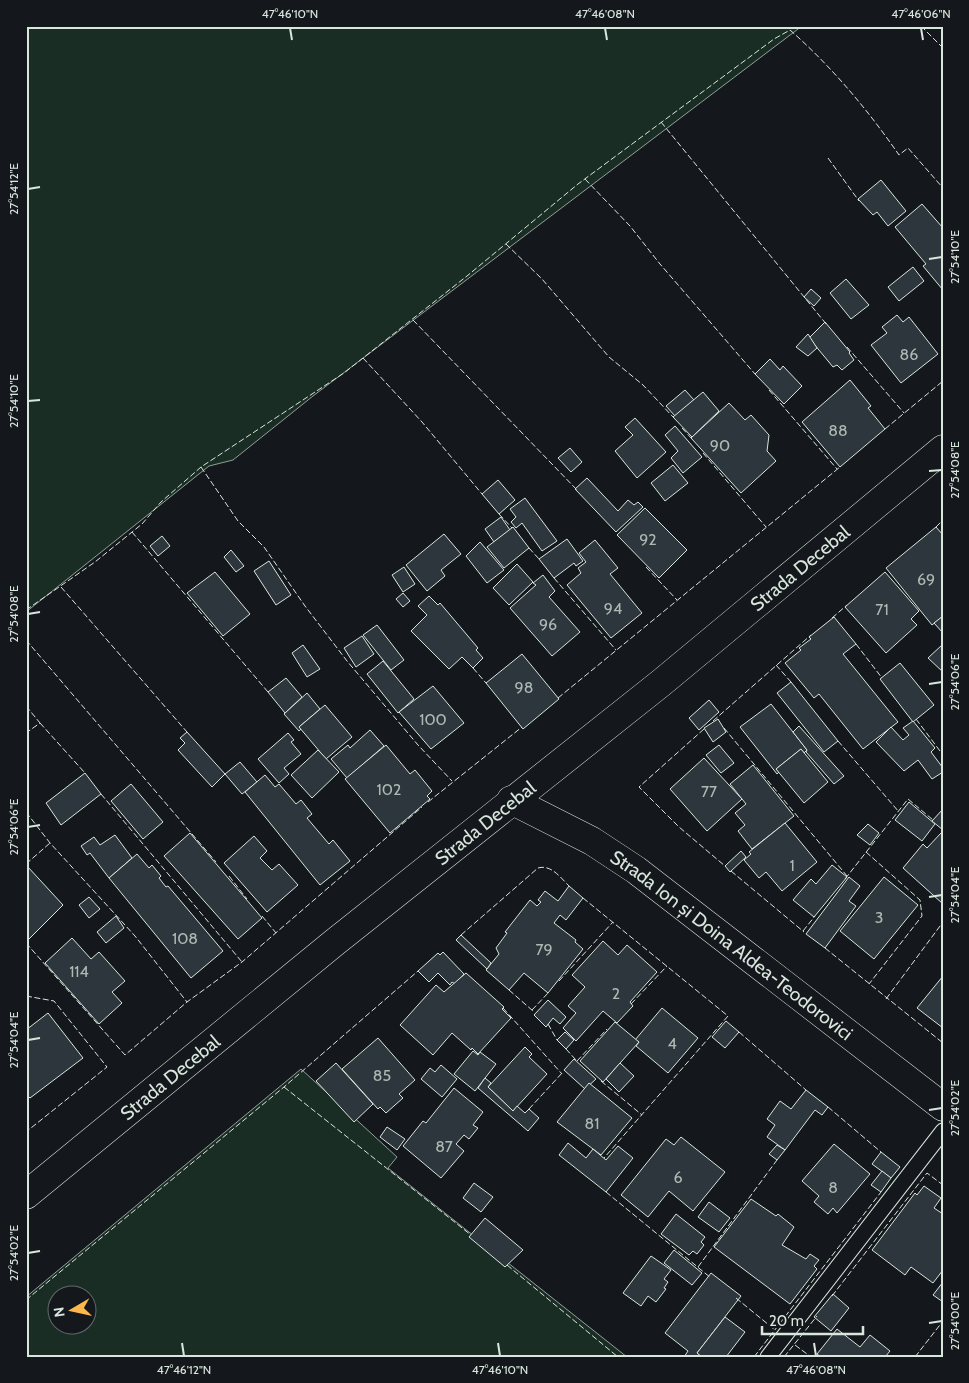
<svg xmlns="http://www.w3.org/2000/svg" width="969" height="1383" font-family="Cabin,sans-serif">
	<rect width="100%" height="100%" fill="#14181c"/>
	<g fill="#1a2d24" stroke="#939e99" fill-rule="evenodd">
		<polygon points="26,26 802,26 313,396 233,460 209,466 26,612"/>
		<path d="M301,1069l96,88 -9,11 239,189h-601v-60zM58,1296h30v30h-30z"/>
	</g>
	<g fill="#2c363c" stroke="#d8e6dc">
		<polygon points="881,180 906,211 888,226 877,212 873,215 858,199"/>
		<polygon points="922,204 943,228 943,290 923,266 926,264 895,227"/>
		<polygon points="913,267 924,281 899,301 888,287"/>
		<polygon points="846,279 869,305 851,319 830,293"/>
		<polygon points="811,289 821,298 814,306 804,297"/>
		<polygon points="897,315 903,322 909,317 938,354 901,383 871,345 887,333 882,327"/>
		<polygon points="825,322 850,352 849,353 854,360 842,370 837,365 833,367 809,338"/>
		<polygon points="808,334 817,348 808,356 796,347"/>
		<polygon points="770,359 780,370 783,366 802,386 784,404 755,374"/>
		<polygon points="850,380 871,406 868,408 885,429 840,467 802,422"/>
		<polygon points="685,390 694,400 675,416 666,406"/>
		<polygon points="703,392 719,411 692,437 673,417"/>
		<polygon points="729,403 745,420 751,415 769,435 767,451 776,461 741,493 691,438"/>
		<polygon points="635,418 666,452 637,478 615,451 633,435 625,427"/>
		<polygon points="675,426 702,457 683,473 671,458 678,451 665,435"/>
		<polygon points="570,448 582,462 571,472 558,458"/>
		<polygon points="673,465 688,483 665,501 651,483"/>
		<polygon points="587,478 618,511 628,500 634,505 638,502 643,507 616,532 575,489"/>
		<polygon points="498,480 515,500 499,514 482,494"/>
		<polygon points="525,498 557,541 542,551 522,523 516,528 511,522 516,517 510,509"/>
		<polygon points="645,508 687,550 659,578 617,535"/>
		<polygon points="501,517 510,530 494,542 485,529"/>
		<polygon points="513,527 529,548 504,568 487,547"/>
		<polygon points="936,527 943,535 943,570 941,572 943,574 943,616 932,625 886,568"/>
		<polygon points="444,534 461,554 441,570 445,576 427,591 406,565"/>
		<polygon points="162,536 170,546 158,556 150,546"/>
		<polygon points="567,539 583,561 576,566 574,563 554,578 539,559"/>
		<polygon points="595,540 618,568 610,574 642,613 611,638 567,585 581,573 578,568 586,562 579,553"/>
		<polygon points="480,542 504,570 487,583 466,556"/>
		<polygon points="231,550 244,566 236,572 224,557"/>
		<polygon points="269,561 291,595 276,605 254,571"/>
		<polygon points="517,564 533,582 509,605 493,588"/>
		<polygon points="404,567 415,584 403,592 392,575"/>
		<polygon points="215,572 250,614 223,636 187,593"/>
		<polygon points="885,572 919,611 911,619 917,625 886,653 845,607"/>
		<polygon points="543,575 555,591 549,597 580,632 552,656 510,608 536,585 533,583"/>
		<polygon points="403,593 410,601 403,607 396,599"/>
		<polygon points="429,596 438,605 440,603 478,648 476,650 483,658 473,668 462,657 449,669 411,631 427,615 418,606"/>
		<polygon points="943,616 943,633 934,623"/>
		<polygon points="834,617 856,644 843,654 898,722 863,749 819,694 814,698 785,663 801,650 799,648 811,639 809,637"/>
		<polygon points="377,625 404,660 391,670 363,635"/>
		<polygon points="362,636 374,654 356,667 344,648"/>
		<polygon points="303,645 320,669 307,677 292,653"/>
		<polygon points="942,645 943,646 943,672 928,658"/>
		<polygon points="522,654 559,699 523,729 486,683"/>
		<polygon points="383,661 414,699 398,713 367,674"/>
		<polygon points="900,663 934,705 913,722 880,679"/>
		<polygon points="286,678 302,697 285,713 268,692"/>
		<polygon points="791,682 838,741 824,752 777,693"/>
		<polygon points="433,686 464,723 431,749 399,712"/>
		<polygon points="307,693 320,709 299,727 301,729 299,731 284,714"/>
		<polygon points="709,700 719,712 699,730 689,718"/>
		<polygon points="771,704 807,750 804,753 801,749 776,769 779,772 777,774 740,727"/>
		<polygon points="325,705 352,737 326,759 299,727"/>
		<polygon points="718,719 726,732 713,742 704,728"/>
		<polygon points="913,721 935,748 931,752 943,768 943,772 932,779 918,760 904,771 876,742 891,727 903,740 909,735 903,728"/>
		<polygon points="799,726 844,776 834,784 806,752 807,750 793,732"/>
		<polygon points="370,730 384,746 347,778 331,759 348,745 350,748"/>
		<polygon points="187,732 225,774 212,787 178,750 185,743 180,738"/>
		<polygon points="288,733 294,740 291,742 301,754 284,768 289,774 279,783 258,759"/>
		<polygon points="386,745 410,774 415,770 432,791 427,796 430,799 390,833 345,779"/>
		<polygon points="719,745 734,763 721,773 706,755"/>
		<polygon points="801,749 828,782 804,803 776,769"/>
		<polygon points="318,750 339,772 312,798 291,775"/>
		<polygon points="704,758 742,799 707,831 670,789"/>
		<polygon points="240,762 257,782 242,794 225,774"/>
		<polygon points="753,765 794,816 752,849 738,831 745,825 735,813 746,804 730,784"/>
		<polygon points="85,773 101,794 61,825 46,803"/>
		<polygon points="265,775 275,787 279,784 296,804 301,800 312,814 307,818 329,844 333,840 350,861 320,885 245,792"/>
		<polygon points="131,784 163,822 143,839 111,801"/>
		<polygon points="909,802 935,824 922,841 895,820"/>
		<polygon points="943,809 943,830 932,821"/>
		<polygon points="785,823 817,862 782,891 766,872 759,878 744,860 751,854 749,852"/>
		<polygon points="868,824 879,833 870,845 857,835"/>
		<polygon points="190,833 262,918 238,939 164,856"/>
		<polygon points="941,833 943,835 943,904 903,868 923,844 927,848"/>
		<polygon points="115,835 132,858 109,878 90,853 87,855 81,846 94,837 100,845"/>
		<polygon points="254,836 267,851 260,858 272,870 279,864 298,885 267,912 224,863"/>
		<polygon points="741,851 746,857 730,872 725,866"/>
		<polygon points="137,854 149,868 152,865 161,876 159,878 166,887 168,886 223,951 191,978 109,878"/>
		<polygon points="832,865 847,877 814,917 793,900 811,879 816,884"/>
		<polygon points="27,866 63,905 27,941 26,867"/>
		<polygon points="849,877 860,886 849,901 856,906 825,948 806,934"/>
		<polygon points="884,877 918,905 874,959 840,931"/>
		<polygon points="569,886 583,898 566,920 560,915 554,923 576,940 575,942 583,949 548,993 524,973 509,990 486,970 499,954 496,948 507,933 505,932 530,900 537,906 541,902 538,900 545,891 558,901"/>
		<polygon points="89,897 100,909 89,918 79,905"/>
		<polygon points="116,916 124,928 106,943 97,932"/>
		<polygon points="461,935 491,963 487,969 456,940"/>
		<polygon points="72,938 91,959 99,952 125,981 112,992 122,1003 99,1024 45,963"/>
		<polygon points="603,941 618,955 627,945 657,972 630,1002 633,1006 617,1023 603,1011 576,1041 563,1028 576,1013 568,1006 585,987 572,975"/>
		<polygon points="443,952 464,974 455,984 452,982 450,985 438,973 429,982 418,971 438,953 440,955"/>
		<polygon points="466,973 504,1007 502,1009 511,1018 478,1054 472,1048 471,1050 452,1033 433,1055 400,1025 436,985 444,992"/>
		<polygon points="943,976 943,1028 917,1008"/>
		<polygon points="548,1000 566,1017 560,1024 553,1018 546,1027 534,1015"/>
		<polygon points="662,1008 698,1038 668,1073 636,1046 639,1042 635,1040"/>
		<polygon points="48,1013 83,1058 30,1098 26,1094 26,1030"/>
		<polygon points="726,1021 739,1032 725,1048 712,1037"/>
		<polygon points="615,1022 639,1042 603,1082 580,1061"/>
		<polygon points="565,1032 574,1040 566,1049 557,1040"/>
		<polygon points="378,1038 415,1080 399,1094 403,1098 386,1113 380,1107 378,1109 342,1069"/>
		<polygon points="525,1047 532,1054 529,1057 547,1074 513,1111 488,1087"/>
		<polygon points="473,1051 478,1055 480,1052 496,1064 475,1091 454,1074"/>
		<polygon points="574,1059 596,1079 585,1089 564,1070"/>
		<polygon points="336,1063 373,1104 354,1122 316,1081"/>
		<polygon points="620,1063 634,1076 619,1092 606,1079"/>
		<polygon points="441,1065 457,1079 442,1097 421,1079 430,1068 435,1072"/>
		<polygon points="485,1078 491,1083 488,1087 513,1111 517,1106 525,1113 529,1109 539,1118 528,1131 478,1088"/>
		<polygon points="589,1083 632,1118 601,1155 557,1122"/>
		<polygon points="454,1088 483,1112 473,1125 478,1128 469,1139 464,1135 456,1144 464,1151 441,1178 403,1146 423,1121 426,1123"/>
		<polygon points="806,1090 828,1107 822,1115 815,1110 785,1150 767,1137 775,1125 767,1119 780,1101 791,1109"/>
		<polygon points="387,1127 405,1139 397,1150 380,1137"/>
		<polygon points="681,1137 725,1172 693,1211 669,1191 648,1217 621,1195 666,1139 674,1145"/>
		<polygon points="568,1143 586,1158 593,1149 606,1160 618,1146 633,1158 606,1192 559,1155"/>
		<polygon points="834,1144 870,1174 837,1213 833,1208 828,1214 814,1202 819,1196 802,1181"/>
		<polygon points="777,1145 785,1150 777,1160 769,1154"/>
		<polygon points="881,1152 900,1167 891,1178 872,1164"/>
		<polygon points="882,1171 891,1178 881,1192 871,1185"/>
		<polygon points="474,1183 493,1197 481,1212 463,1198"/>
		<polygon points="924,1186 941,1198 934,1208 943,1214 943,1270 933,1283 911,1267 905,1275 872,1250 915,1193 917,1195"/>
		<polygon points="751,1199 776,1216 778,1214 794,1227 782,1245 806,1259 810,1254 819,1260 814,1266 817,1269 790,1304 714,1247"/>
		<polygon points="709,1202 730,1218 719,1232 698,1217"/>
		<polygon points="676,1214 705,1237 701,1242 704,1245 697,1254 693,1251 689,1255 661,1234"/>
		<polygon points="485,1218 523,1250 505,1267 469,1237"/>
		<polygon points="674,1250 702,1273 692,1285 664,1263"/>
		<polygon points="651,1256 671,1270 664,1279 668,1282 664,1288 666,1289 656,1302 648,1296 641,1306 623,1293"/>
		<polygon points="711,1273 741,1296 697,1353 702,1357 684,1357 688,1351 665,1333"/>
		<polygon points="943,1282 943,1302 933,1295"/>
		<polygon points="833,1294 849,1308 831,1331 814,1317"/>
		<polygon points="725,1317 745,1332 726,1357 702,1357 697,1353"/>
		<polygon points="837,1329 860,1347 870,1335 890,1351 885,1357 821,1357 817,1354"/>
	</g>
	<g fill="none" stroke-linecap="round" stroke-linejoin="round">
		<defs>
			<polyline id="lane" points="768,1357 943,1131"/>
			<g id="street">
				<path id="s1" d="M511,800l81,41 44,29 307,237"/>
			</g>
			<g id="primary">
				<path id="s2" d="M26,1195l309,-253 326,-259 282,-234"/>
			</g>
		</defs>
		<use href="#lane" stroke="#d8e6dc" stroke-width="17"/>
		<use href="#street" stroke="#d8e6dc" stroke-width="29"/>
		<use href="#primary" stroke="#d8e6dc" stroke-width="29"/>
		<use href="#lane" stroke="#14181c" stroke-width="15"/>
		<use href="#street" stroke="#14181c" stroke-width="28"/>
		<use href="#primary" stroke="#14181c" stroke-width="28"/>
		<g stroke="#d8e6dc" stroke-width="1" stroke-dasharray="6 2.5" stroke-linecap="butt">
			<polyline points="921,26 943,48"/>
			<polyline points="661,122 827,325"/>
			<polyline points="828,158 859,201"/>
			<polyline points="585,179 630,226 660,264 755,374"/>
			<polyline points="506,244 542,279 609,357 643,385 674,418"/>
			<polyline points="413,320 578,491"/>
			<polyline points="847,347 904,413"/>
			<polyline points="363,358 422,422 482,494"/>
			<polyline points="769,390 837,469"/>
			<polyline points="682,428 692,439"/>
			<polyline points="885,429 943,381"/>
			<polyline points="703,453 766,527"/>
			<polyline points="201,467 238,521 264,547 305,606 347,661 418,745 452,781"/>
			<polyline points="499,514 512,528"/>
			<polyline points="936,527 943,520"/>
			<polyline points="132,532 268,692"/>
			<polyline points="529,548 539,559"/>
			<polyline points="646,567 677,600"/>
			<polyline points="554,578 616,650"/>
			<polyline points="61,587 187,732"/>
			<path d="M26,610l69,-48 47,-38 19,-22 40,-35 143,-94 123,-97 111,-92 196,-145 16,-9c41,36 78,80 109,125l9,-7 35,40"/>
			<polyline points="832,618 847,605"/>
			<polyline points="26,640 216,862"/>
			<polyline points="856,644 882,678"/>
			<polyline points="776,665 791,682"/>
			<polyline points="473,668 486,683"/>
			<polyline points="558,698 840,467"/>
			<polyline points="26,706 40,723 26,733"/>
			<polyline points="916,719 943,755"/>
			<polyline points="713,721 811,635"/>
			<polyline points="40,723 85,773"/>
			<polyline points="724,728 847,876"/>
			<polyline points="704,729 639,787 679,827 725,866"/>
			<polyline points="838,741 899,812"/>
			<polyline points="101,794 242,962"/>
			<polyline points="428,802 522,727"/>
			<polyline points="26,812 50,843 135,936 187,1002"/>
			<polyline points="866,852 920,900 922,916 869,984"/>
			<polyline points="26,864 50,843"/>
			<polyline points="731,871 804,932"/>
			<polyline points="229,876 247,899"/>
			<polyline points="845,879 908,799 933,820"/>
			<polyline points="583,898 728,1016 604,1158"/>
			<polyline points="262,916 276,933"/>
			<polyline points="803,931 815,916"/>
			<path d="M461,935l77,-67c13,-4 23,10 31,18"/>
			<polyline points="26,943 125,1055 187,1002 242,962 422,807"/>
			<polyline points="825,948 943,1043"/>
			<polyline points="559,981 613,922"/>
			<polyline points="509,990 533,1011"/>
			<polyline points="26,996 54,1001 107,1067 26,1132"/>
			<polyline points="886,999 943,922"/>
			<polyline points="631,1004 667,966"/>
			<polyline points="503,1008 562,1074"/>
			<polyline points="532,1010 549,992"/>
			<polyline points="548,1024 557,1040"/>
			<polyline points="739,1032 806,1090"/>
			<polyline points="566,1049 576,1060"/>
			<polyline points="577,1061 607,1029"/>
			<polyline points="601,1081 642,1115"/>
			<polyline points="284,1087 471,1235"/>
			<polyline points="828,1107 881,1152"/>
			<polyline points="529,1109 563,1072"/>
			<polyline points="606,1192 711,1278"/>
			<polyline points="507,1265 618,1357"/>
			<polyline points="698,1267 777,1160"/>
			<polyline points="832,1296 927,1173 943,1185"/>
			<polyline points="736,1298 775,1330"/>
			<polyline points="26,1300 284,1087 418,971"/>
			<polyline points="795,1345 811,1357"/>
			<polyline points="754,1357 881,1192"/>
			<polyline points="784,1357 817,1316"/>
			<polyline points="915,1357 943,1321"/>
		</g>
	</g>
	<path fill="none" stroke="#d8e6dc" stroke-width="2" d="M290,28l2,12M605,28l2,12M921,28l2,12M28,189l12,-2M929,259l13,-2M28,401l12,-1M929,471l13,-1M28,614l12,-2M929,684l13,-2M28,827l12,-2M929,897l13,-2M28,1040l12,-2M929,1110l13,-2M28,1253l12,-2M929,1323l13,-2M182,1343l2,13M498,1343l2,13M814,1343l2,13"/>
	<g text-anchor="middle" stroke-width="4" stroke-linejoin="round" paint-order="stroke">
		<g font-size="16" fill="#adbab4">
			<text x="909" y="360">86</text>
			<text x="838" y="436">88</text>
			<text x="720" y="451">90</text>
			<text x="648" y="545">92</text>
			<text x="926" y="585">69</text>
			<text x="613" y="614">94</text>
			<text x="882" y="615">71</text>
			<text x="548" y="630">96</text>
			<text x="524" y="693">98</text>
			<text x="433" y="725">100</text>
			<text x="389" y="795">102</text>
			<text x="709" y="797">77</text>
			<text x="792" y="871">1</text>
			<text x="879" y="923">3</text>
			<text x="185" y="944">108</text>
			<text x="544" y="955">79</text>
			<text x="79" y="977">114</text>
			<text x="616" y="999">2</text>
			<text x="672" y="1049">4</text>
			<text x="382" y="1081">85</text>
			<text x="592" y="1129">81</text>
			<text x="444" y="1152">87</text>
			<text x="678" y="1183">6</text>
			<text x="833" y="1193">8</text>
		</g>
		<g font-size="19" fill="#d8e6dc" stroke="#14181c">
			<text dy="7" stroke="none"><textPath href="#s2" startOffset="996">Strada Decebal</textPath></text>
			<text dy="7" stroke="none"><textPath href="#s2" startOffset="591">Strada Decebal</textPath></text>
			<text dy="7" stroke="none"><textPath href="#s1" startOffset="265">Strada Ion și Doina Aldea-Teodorovici</textPath></text>
			<text dy="7" stroke="none"><textPath href="#s2" startOffset="186">Strada Decebal</textPath></text>
		</g>
	</g>
	<rect width="969" height="1383" fill="none" stroke="#14181c" stroke-width="55"/>
	<g transform="translate(72 1310) rotate(261)"><circle r="24" fill="#14181c" stroke="#626a69"/>
	<path d="M0-4L9 19L0 12L-9 19Z" fill="#ffb74d"/>
	<text y="-8" font-size="14" font-weight="bold" text-anchor="middle" fill="#d8e6dc">N</text>
	</g>
	<path d="M762 1326v8h101v-8" fill="none" stroke="#d8e6dc" stroke-width="2.5"/>
	<text x="769" y="1326" font-size="15" fill="#d8e6dc" stroke="#14181c" stroke-width="4" paint-order="stroke">20 m</text>
	<rect x="28" y="28" width="914" height="1328" fill="none" stroke="#d8e6dc" stroke-width="2"/>
	<g font-size="12" text-anchor="middle" fill="#d8e6dc">
		<text x="290" y="18">47°46'10"N</text>
		<text x="605" y="18">47°46'08"N</text>
		<text x="921" y="18">47°46'06"N</text>
		<text transform="translate(14 189) rotate(-90)" y="4">27°54'12"E</text>
		<text transform="translate(955 257) rotate(-90)" y="4">27°54'10"E</text>
		<text transform="translate(14 401) rotate(-90)" y="4">27°54'10"E</text>
		<text transform="translate(955 470) rotate(-90)" y="4">27°54'08"E</text>
		<text transform="translate(14 614) rotate(-90)" y="4">27°54'08"E</text>
		<text transform="translate(955 682) rotate(-90)" y="4">27°54'06"E</text>
		<text transform="translate(14 827) rotate(-90)" y="4">27°54'06"E</text>
		<text transform="translate(955 895) rotate(-90)" y="4">27°54'04"E</text>
		<text transform="translate(14 1040) rotate(-90)" y="4">27°54'04"E</text>
		<text transform="translate(955 1108) rotate(-90)" y="4">27°54'02"E</text>
		<text transform="translate(14 1253) rotate(-90)" y="4">27°54'02"E</text>
		<text transform="translate(955 1321) rotate(-90)" y="4">27°54'00"E</text>
		<text x="184" y="1374">47°46'12"N</text>
		<text x="500" y="1374">47°46'10"N</text>
		<text x="816" y="1374">47°46'08"N</text>
	</g>
</svg>
